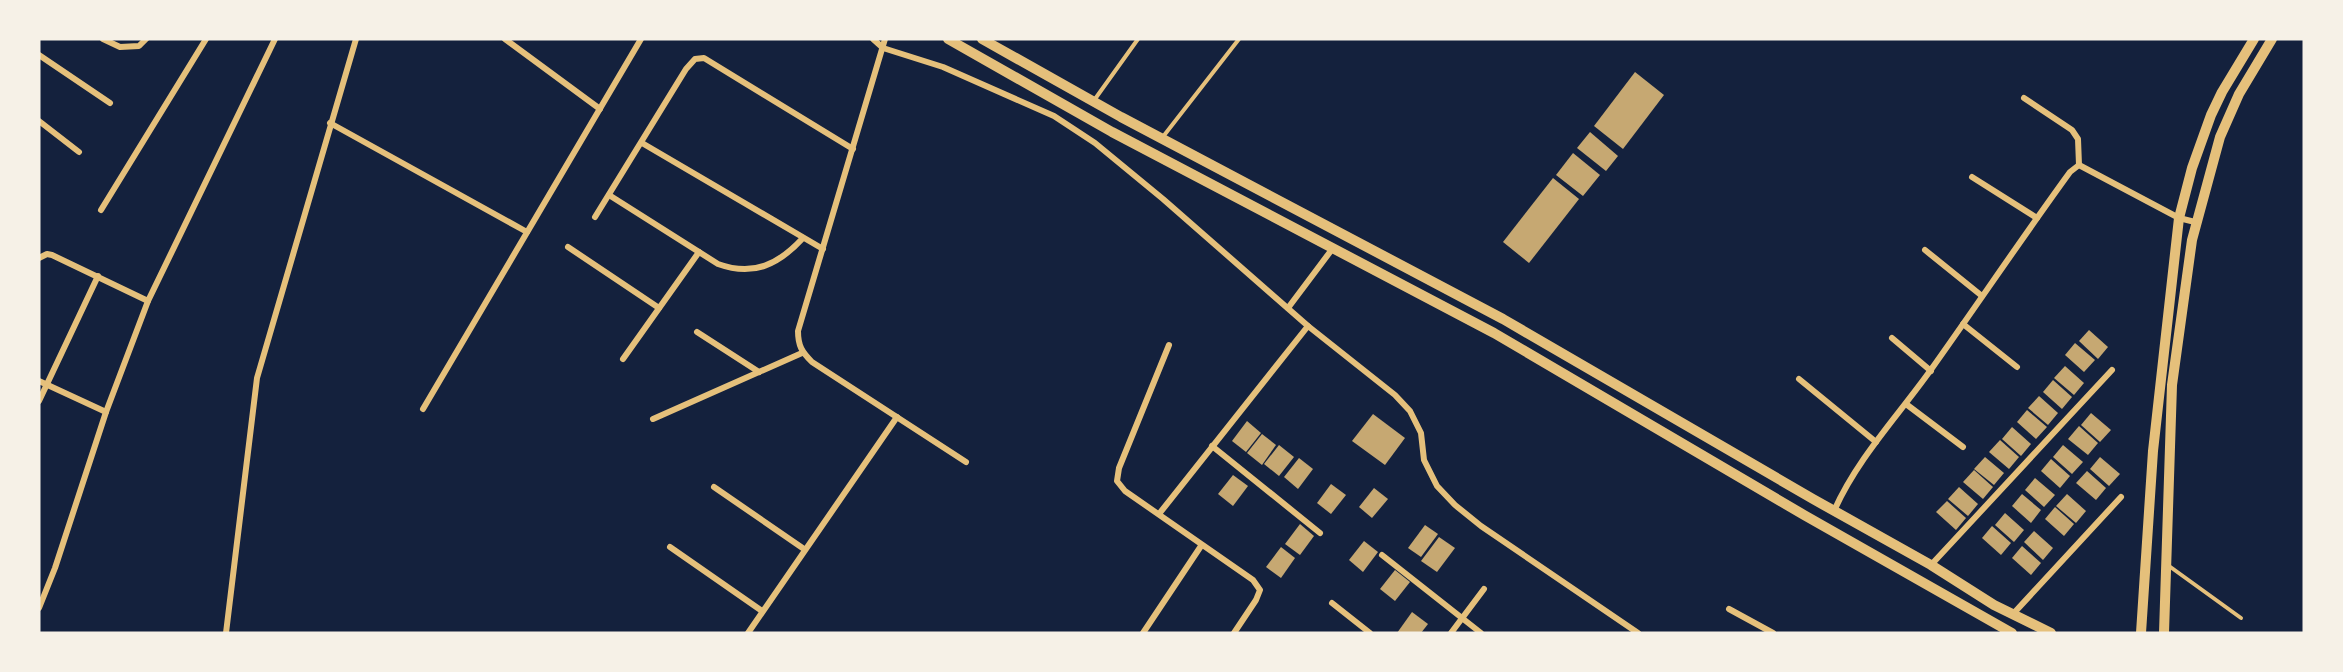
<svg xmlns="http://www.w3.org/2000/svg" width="2343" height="672" font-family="Overpass,sans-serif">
	<rect width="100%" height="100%" fill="#14213d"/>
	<g fill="#c6a872">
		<polygon points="1635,72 1664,95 1623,149 1594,126"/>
		<polygon points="1590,132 1618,156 1606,171 1577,148"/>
		<polygon points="1573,153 1600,175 1583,196 1556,175"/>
		<polygon points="1553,178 1579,199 1529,263 1503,242"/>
		<polygon points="2089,330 2108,347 2098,359 2079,341"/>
		<polygon points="2075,343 2095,360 2084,372 2065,355"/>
		<polygon points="2065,366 2084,383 2074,395 2054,378"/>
		<polygon points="2053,380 2072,397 2062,409 2043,392"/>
		<polygon points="2039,396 2058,413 2048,425 2028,408"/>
		<polygon points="2027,410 2047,427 2036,439 2017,422"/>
		<polygon points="2091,413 2111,430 2100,442 2081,425"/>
		<polygon points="1373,414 1405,438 1385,465 1352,441"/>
		<polygon points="1247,421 1261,433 1246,452 1232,441"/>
		<polygon points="2079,426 2098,443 2088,455 2068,439"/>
		<polygon points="2012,427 2031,444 2021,456 2002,439"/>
		<polygon points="1262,434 1276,445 1262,465 1247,453"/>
		<polygon points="2000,440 2019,457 2009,469 1989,452"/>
		<polygon points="1279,445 1294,457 1279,476 1264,464"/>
		<polygon points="2063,445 2083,462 2072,474 2053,457"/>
		<polygon points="1985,457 2004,473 1994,485 1974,469"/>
		<polygon points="2100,457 2120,474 2109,486 2090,469"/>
		<polygon points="1299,458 1313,469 1298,489 1284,477"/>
		<polygon points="2051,459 2070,476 2060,488 2041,471"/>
		<polygon points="1974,470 1993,487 1983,499 1963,482"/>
		<polygon points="2087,471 2106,488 2096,500 2076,483"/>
		<polygon points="1233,475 1248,486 1233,506 1218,494"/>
		<polygon points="2035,478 2055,495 2044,507 2025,490"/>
		<polygon points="1331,484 1346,495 1331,514 1317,503"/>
		<polygon points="1959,487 1978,504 1968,516 1948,499"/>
		<polygon points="1374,488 1388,499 1372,518 1359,507"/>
		<polygon points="2022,494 2041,510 2031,523 2012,506"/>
		<polygon points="2067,494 2086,511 2076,523 2056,506"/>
		<polygon points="1947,501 1966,518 1956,530 1936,512"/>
		<polygon points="2055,507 2074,524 2064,536 2045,519"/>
		<polygon points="2005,513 2024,530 2014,542 1995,525"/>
		<polygon points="1300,524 1314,536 1300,555 1285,544"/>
		<polygon points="1425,525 1438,534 1421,557 1408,548"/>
		<polygon points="1992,526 2011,543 2001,555 1982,538"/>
		<polygon points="2034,531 2053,548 2043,560 2024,542"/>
		<polygon points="1439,537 1455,548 1437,572 1421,561"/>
		<polygon points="1364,541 1378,552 1363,572 1349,560"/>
		<polygon points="2022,546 2041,563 2031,575 2012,558"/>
		<polygon points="1281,547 1295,558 1281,578 1266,567"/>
		<polygon points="1395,570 1410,582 1395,601 1380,589"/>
		<polygon points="1412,612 1428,624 1421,633 1397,633"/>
	</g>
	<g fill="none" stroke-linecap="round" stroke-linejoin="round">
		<g stroke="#e5c07b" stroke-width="4">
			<polyline points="1095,99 1138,39"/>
			<polyline points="1162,138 1239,39"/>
			<polyline points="2169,566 2241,618"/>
		</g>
		<g stroke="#e5c07b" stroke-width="6">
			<polyline points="103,39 120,47 139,46 146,39"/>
			<polyline points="505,39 600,109"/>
			<polyline points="873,39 883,48 943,67 1054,116 1095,143 1163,199 1308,326 1395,395 1410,411 1421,433 1424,460 1437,486 1455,505 1481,526 1638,633"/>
			<path d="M885,39l-87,292c0,15 4,21 14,31l154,100"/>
			<polyline points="39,55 110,103"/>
			<polyline points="2024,98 2072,130 2078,139 2079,165"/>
			<polyline points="39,121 79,152"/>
			<polyline points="330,123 527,232"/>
			<polyline points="642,143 823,249"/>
			<polyline points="1972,177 2037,218"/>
			<path d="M609,195l109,69c36,13 61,0 85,-26"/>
			<polyline points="101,210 206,39"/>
			<polyline points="595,217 686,69 695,59 704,58 853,149"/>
			<polyline points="568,247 659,308"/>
			<polyline points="1925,250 1982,296"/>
			<polyline points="39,258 47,254 52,255 148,301 275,39"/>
			<polyline points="1288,308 1333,248"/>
			<polyline points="1963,324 2017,367"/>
			<polyline points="697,332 759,372"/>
			<polyline points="1892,338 1931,371"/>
			<polyline points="1169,345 1119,468 1117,481 1125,491 1253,580 1260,590 1256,600 1234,633"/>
			<polyline points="623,359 699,252"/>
			<polyline points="1799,379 1876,442"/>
			<polyline points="39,381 106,412"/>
			<polyline points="39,401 98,276"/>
			<polyline points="1906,404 1963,447"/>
			<polyline points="423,409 641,39"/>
			<polyline points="653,419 802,353"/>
			<polyline points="1212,446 1320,533"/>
			<polyline points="714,487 804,549"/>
			<path d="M1834,511c23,-52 63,-94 96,-140 47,-66 92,-133 140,-199l9,-7 100,53 16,4"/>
			<polyline points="1159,514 1308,326"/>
			<polyline points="670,547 762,611"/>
			<polyline points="1382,555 1481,633"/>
			<polyline points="1931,565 2112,370"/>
			<polyline points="1332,603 1370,633"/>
			<polyline points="39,608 55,568 106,412 148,301"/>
			<polyline points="1729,609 1773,633"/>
			<polyline points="2013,614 2121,497"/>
			<polyline points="226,633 257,378 356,39"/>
			<polyline points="748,633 897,417"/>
			<polyline points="1143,633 1201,546"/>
			<polyline points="1451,633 1484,589"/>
		</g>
		<g stroke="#e5c07b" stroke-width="10">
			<polyline points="948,39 1112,132 1494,333 1804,515 2012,633"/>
			<polyline points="982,39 1121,117 1503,319 1813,499 1931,565 1994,605 2051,633"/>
			<polyline points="2141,633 2153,451 2179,218 2192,168 2211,115 2222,92 2254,39"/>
			<polyline points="2164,633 2172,385 2192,240 2220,137 2239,94 2272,39"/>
		</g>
	</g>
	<rect width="2343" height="672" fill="none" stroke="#f6f1e7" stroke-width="81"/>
</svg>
